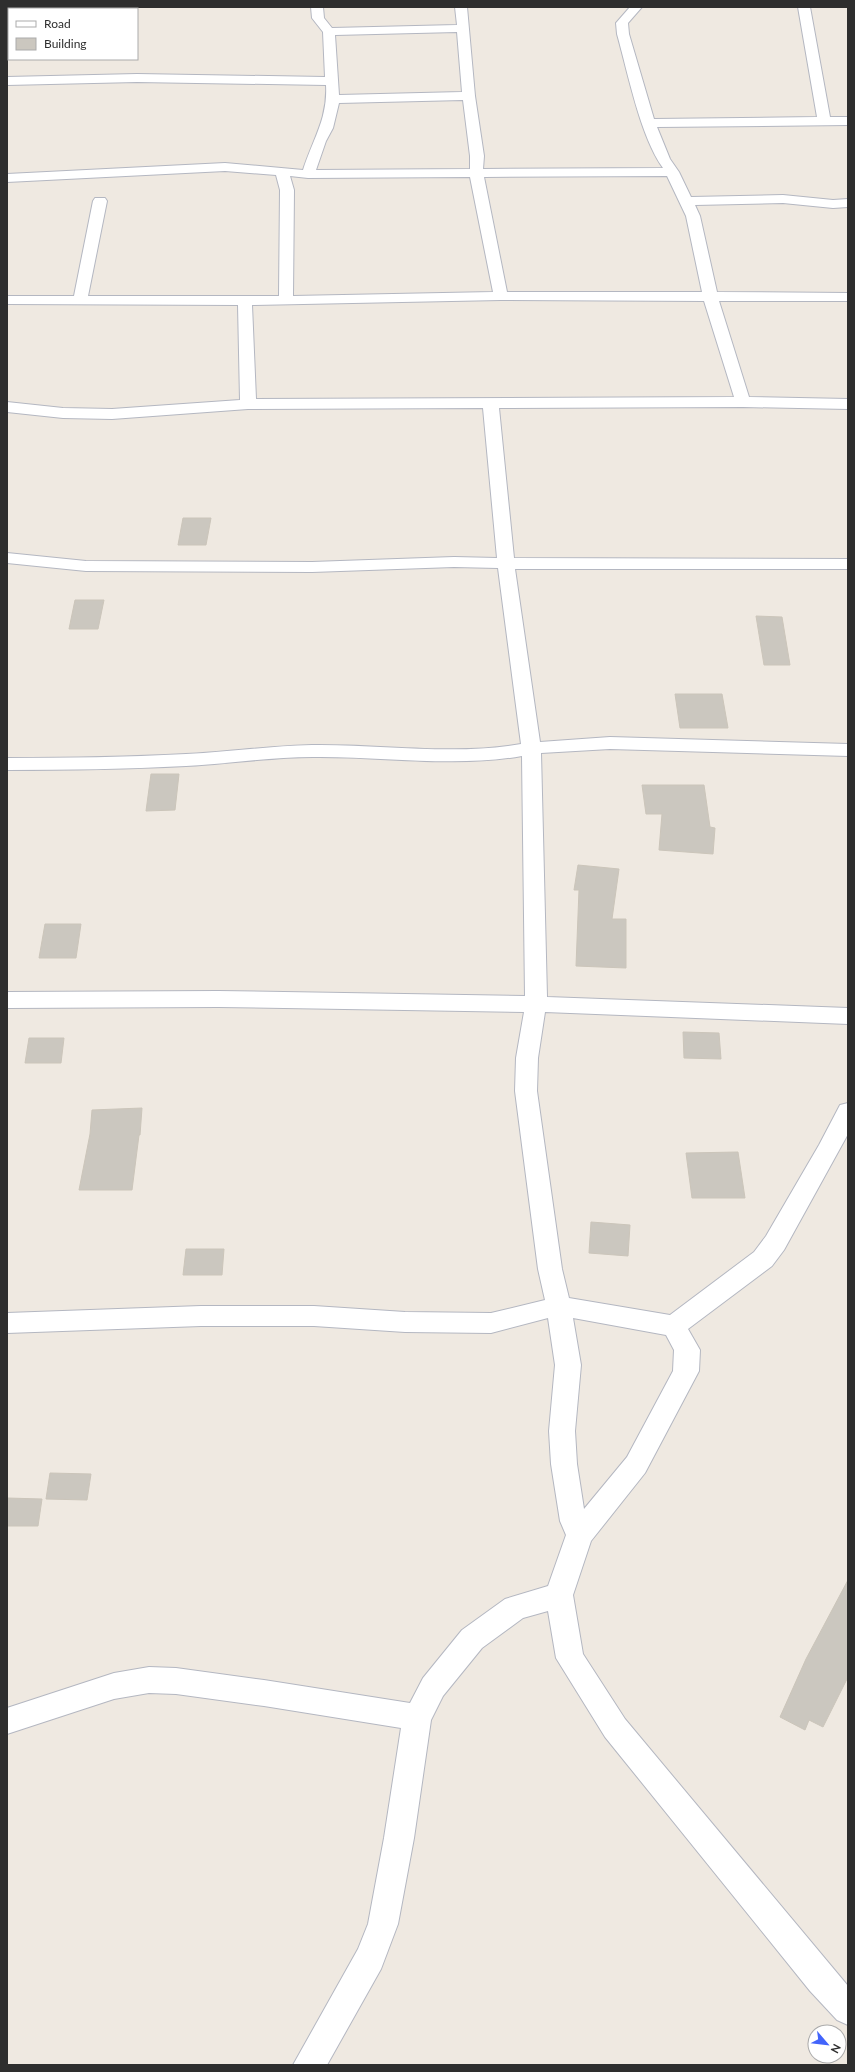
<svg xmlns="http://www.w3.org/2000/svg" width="855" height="2072" font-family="Lato,sans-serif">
	<rect width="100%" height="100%" fill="#efe9e1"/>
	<g fill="#cbc7bf" stroke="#cbc5ba">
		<polygon points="183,518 211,518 206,545 178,545"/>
		<polygon points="75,600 104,600 98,629 69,629"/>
		<polygon points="756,616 782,617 790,665 764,665"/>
		<polygon points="675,694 722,694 728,728 680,728"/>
		<polygon points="151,774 179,774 175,810 146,811"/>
		<polygon points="642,785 704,785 710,827 715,828 713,854 659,850 662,814 646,814"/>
		<polygon points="578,865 619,869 612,919 626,919 626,968 576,966 579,890 574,890"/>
		<polygon points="45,924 81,924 76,958 39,958"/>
		<polygon points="683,1032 719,1033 721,1059 684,1058"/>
		<polygon points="29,1038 64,1038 61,1063 25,1063"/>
		<polygon points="142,1108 140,1135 139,1135 132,1190 79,1190 90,1134 92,1110"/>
		<polygon points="738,1152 745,1198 692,1198 686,1153"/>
		<polygon points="591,1222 630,1225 628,1256 589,1253"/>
		<polygon points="186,1249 224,1249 222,1275 183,1275"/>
		<polygon points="50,1473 91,1474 87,1500 46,1499"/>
		<polygon points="7,1498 42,1499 38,1526 7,1526"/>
		<polygon points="848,1580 848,1677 823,1727 809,1720 805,1730 780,1717 806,1659"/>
	</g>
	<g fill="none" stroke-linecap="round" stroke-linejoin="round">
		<defs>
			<path id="minor" d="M311,7h12l1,11 8,10 125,-3 -2,-18h12l8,89 9,60 -1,13 180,-1c-23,-32 -35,-95 -46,-134l-1,-11 14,-16h12l-14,16 1,11 25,85 163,-2 -19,-110h12l20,110h18v8l-191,2 13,32 9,13 12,25 92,-2 50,5 15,-1v8l-15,1 -50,-5 -88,2 5,11 17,76 131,1v8h-129l30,96 99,2v10l-105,-2 -244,1 15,150 334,1v10h-333l25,173 70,-5 238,7v12l-238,-7 -69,4 6,244 301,11v16l-303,-12 -7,46 -1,33 25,178 7,29 101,17 84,-63 12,-16 53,-91 21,-40 8,-2v31l-64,116 -12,16 -84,63 12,21 -1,21 -54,102 -54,68 -18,54 10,59 42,65 223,267v39l-11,-5 -27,-29 -205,-254 -49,-79 -8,-47 -25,7 -41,30 -39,48 -12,24 -17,118 -16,86 -17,45 -54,96h-34l65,-116 10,-25 16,-86 17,-110 -137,-22 -88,-12 -27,-1 -35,6 -107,35v-26l107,-35 35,-6 27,1 88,12 146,23 13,-25 39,-48 43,-31 43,-13 18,-51 -6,-14 -9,-57 -2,-33 6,-66 -7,-47 -57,15 -86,-1 -91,-6h-113l-194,7v-20l194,-7h113l91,6 86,1 54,-13 -7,-31 -23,-178 1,-33 8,-46 -306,-5 -211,1v-16l211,-1 307,5 -3,-240c-68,12 -141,0 -209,1 -43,0 -85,7 -127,9 -60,3 -119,4 -179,4v-12c60,0 119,-1 179,-4 42,-2 84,-8 126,-9 69,-1 142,11 209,-1l-23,-176 -44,-1 -142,5 -226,-1 -79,-8v-10l79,8 226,1 142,-5 43,1 -14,-150 -235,1 -136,10 -49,-1 -56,-6v-10l56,6 49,1 128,-9 -2,-95 -231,-1v-8h67l19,-95 2,-3h10l2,3 -19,95h191l1,-106 -4,-15 -51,-4 -218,11v-8l218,-11 78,7c10,-31 25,-52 23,-85l-189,-3 -130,3v-8l130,-3 188,3 -2,-45 -11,-14zM457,32l5,60 -123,3 -4,-60zM463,100l7,56v13l-154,1 10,-29 7,-13 6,-25zM290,176l18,2 162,-1 23,115 -200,4 1,-106zM667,176l19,40 16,76h-195l-23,-115zM501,300l203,1 30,96 -478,2 -4,-94zM573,1318l93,17 8,15 -1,21 -46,86 -43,52 -7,-45 -2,-33 6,-66z"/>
		</defs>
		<use href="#minor" stroke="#b4b7c1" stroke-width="2"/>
		<use href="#minor" fill="#fff" fill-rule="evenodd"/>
	</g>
	<rect width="855" height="2072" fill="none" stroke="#2e2e2e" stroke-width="16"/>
	<rect x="8" y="8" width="130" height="52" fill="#ffffff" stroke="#ababab"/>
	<rect x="16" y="21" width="20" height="6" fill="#ffffff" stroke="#ababab"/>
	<text x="44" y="28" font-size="12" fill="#2e2e2e">Road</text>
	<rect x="16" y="38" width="20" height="12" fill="#cbc7bf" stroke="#ababab"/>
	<text x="44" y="48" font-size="12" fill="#2e2e2e">Building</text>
	<g transform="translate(827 2044) rotate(118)"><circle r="19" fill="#ffffff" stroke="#ababab"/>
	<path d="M0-3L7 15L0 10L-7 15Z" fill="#4264fb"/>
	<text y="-6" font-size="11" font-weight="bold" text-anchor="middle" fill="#2e2e2e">N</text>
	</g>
</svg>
